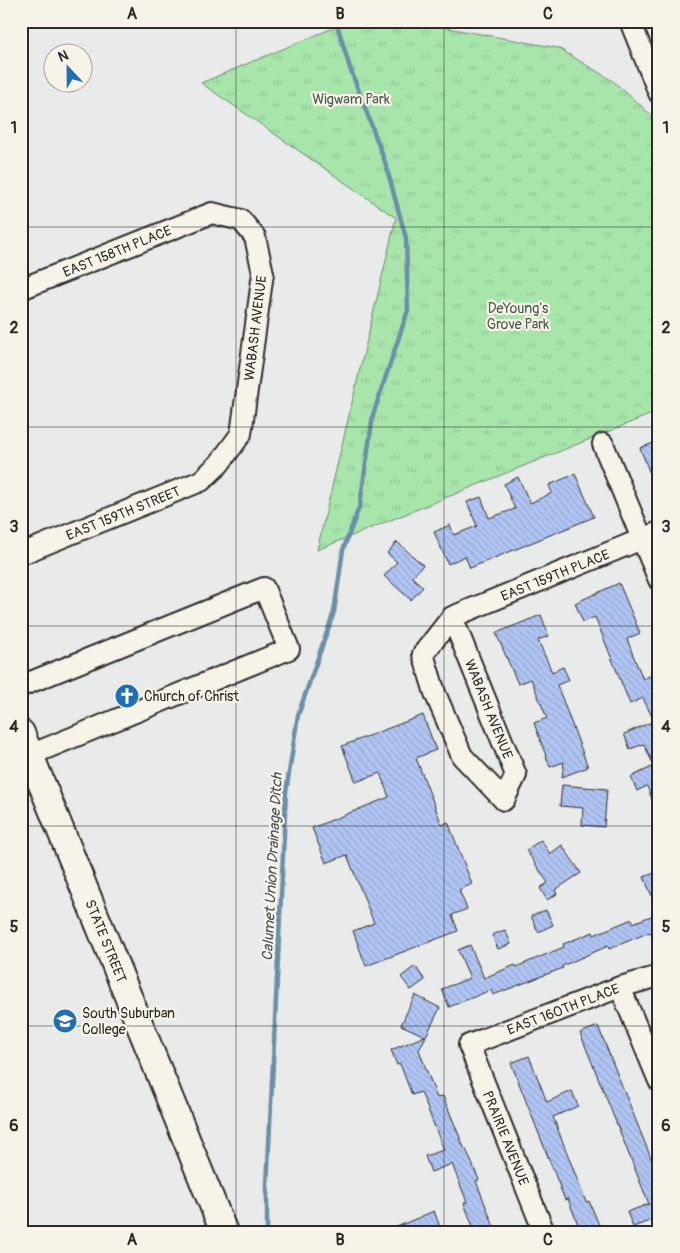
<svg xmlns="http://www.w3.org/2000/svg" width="680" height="1253" font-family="Pangolin,sans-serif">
	<defs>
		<pattern id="park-tufts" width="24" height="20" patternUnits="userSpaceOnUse" patternTransform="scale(1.25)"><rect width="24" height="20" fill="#a7e5ab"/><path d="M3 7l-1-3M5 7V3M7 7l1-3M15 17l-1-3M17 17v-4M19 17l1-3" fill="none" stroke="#90c593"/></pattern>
		<pattern id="building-back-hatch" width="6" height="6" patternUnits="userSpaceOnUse" patternTransform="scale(1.25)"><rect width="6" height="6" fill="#b1c5f4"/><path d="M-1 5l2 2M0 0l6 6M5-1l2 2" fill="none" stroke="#98a9d1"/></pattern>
	</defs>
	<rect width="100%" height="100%" fill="#e9eaea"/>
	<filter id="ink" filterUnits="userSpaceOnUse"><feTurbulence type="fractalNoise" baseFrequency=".02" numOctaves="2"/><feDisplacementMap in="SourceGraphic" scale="10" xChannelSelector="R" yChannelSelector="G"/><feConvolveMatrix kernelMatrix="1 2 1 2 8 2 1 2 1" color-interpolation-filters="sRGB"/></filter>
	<g filter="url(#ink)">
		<polygon fill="url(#park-tufts)" stroke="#69886b" points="350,21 433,21 442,27 558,48 613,81 659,122 659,411 317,550 396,218 201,83"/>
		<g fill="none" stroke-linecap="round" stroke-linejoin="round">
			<polyline stroke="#6c8fa6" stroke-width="4.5" points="267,1232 267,1186 286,792 298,715 334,612 343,550 360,505 373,415 408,310 406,238 385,162 349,65 336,21"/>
		</g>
		<g fill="url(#building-back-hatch)" stroke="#2b2b2b">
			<polygon points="659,441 659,494 658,494 640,448"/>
			<polygon points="575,474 594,517 470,568 465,556 448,564 434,532 450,525 454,535 477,526 467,502 481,497 489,518 515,509 504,484 518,477 530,503 552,493 549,485"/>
			<polygon points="397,542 423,565 412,577 423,587 411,600 384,576 397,562 387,553"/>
			<polygon points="619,583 640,633 627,639 633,655 643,679 656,673 659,680 658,815 647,786 637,791 631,777 654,766 644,744 630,749 624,734 654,721 643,698 630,704 595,617 583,622 575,603"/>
			<polygon points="541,615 549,636 538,640 552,672 563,667 569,680 557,685 588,767 562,777 564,762 550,767 534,723 547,718 531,679 518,684 496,633"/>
			<polygon points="423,715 436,750 416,758 442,825 448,822 472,884 459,890 467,909 452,915 458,931 366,966 353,931 374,923 347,855 326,863 312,828 389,797 380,773 356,782 342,746"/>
			<polygon points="562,785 607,789 604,827 582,825 583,808 560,806"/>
			<polygon points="541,840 550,854 562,845 581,873 555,890 557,894 547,900 540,888 548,883 526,850"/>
			<polygon points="659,871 659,913 644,877"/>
			<polygon points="546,910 553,925 538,932 531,916"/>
			<polygon points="659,913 659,952 650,932 609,949 608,946 562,966 563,968 493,995 491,990 449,1007 442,989 470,978 458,950 470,945 484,978 515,965 516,967 564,947 563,944 593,932 594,935 632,919 633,923"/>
			<polygon points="505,930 511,944 498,949 492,935"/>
			<polygon points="415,966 425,980 411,990 401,977"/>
			<polygon points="415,995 440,1008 419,1050 437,1098 443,1096 465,1150 466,1149 479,1180 476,1181 494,1227 482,1232 475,1232 464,1203 467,1202 452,1164 431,1172 425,1156 444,1150 421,1092 412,1095 400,1064 397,1065 391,1050 425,1036 401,1025"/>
			<polygon points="598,1026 659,1178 659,1228 655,1219 633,1227 627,1212 649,1204 580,1033"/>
			<polygon points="529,1056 547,1102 572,1091 578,1106 553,1117 586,1202 589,1201 602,1232 581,1232 568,1199 565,1200 511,1063"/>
			<polygon points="434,1211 442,1232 385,1232"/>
		</g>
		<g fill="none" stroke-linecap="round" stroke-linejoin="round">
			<defs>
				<g id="minor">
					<polyline points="630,21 659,93"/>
					<polyline points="21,289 212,213 241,220 255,237 263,273 241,434 219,464 201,481 21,554"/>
					<polyline points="603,444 659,580"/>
					<polyline points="452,617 516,775 504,800 462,756 435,693 423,654 452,617 659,532"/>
					<polyline points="21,686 264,588 289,649 30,755"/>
					<polyline points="620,987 659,1081"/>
					<polyline points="544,1232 469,1045 620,987 659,976"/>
				</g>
				<polyline id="major" points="21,733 224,1232"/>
			</defs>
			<use href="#minor" stroke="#2b2b2b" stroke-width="24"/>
			<use href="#major" stroke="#2b2b2b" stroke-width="30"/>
			<use href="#minor" stroke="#f7f3e8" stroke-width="20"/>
			<use href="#major" stroke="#f7f3e8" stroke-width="26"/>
		</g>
	</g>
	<path fill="none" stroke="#2b2b2b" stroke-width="1" stroke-opacity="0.55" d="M236,21v1211M444,21v1211M21,227h638M21,427h638M21,626h638M21,826h638M21,1026h638"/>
	<defs>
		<symbol id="church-disc" viewBox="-11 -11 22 22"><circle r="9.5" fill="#1f6fb2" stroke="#f7f3e8"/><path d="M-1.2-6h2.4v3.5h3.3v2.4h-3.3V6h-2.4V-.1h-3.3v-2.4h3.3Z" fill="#fff"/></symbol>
		<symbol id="university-disc" viewBox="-11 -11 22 22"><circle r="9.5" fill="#1f6fb2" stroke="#f7f3e8"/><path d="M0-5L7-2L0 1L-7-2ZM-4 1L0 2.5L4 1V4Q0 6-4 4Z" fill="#fff"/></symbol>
	</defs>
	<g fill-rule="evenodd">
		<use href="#church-disc" x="113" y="682" width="28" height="28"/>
		<use href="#university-disc" x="51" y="1007" width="28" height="28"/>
	</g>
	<g text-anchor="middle" stroke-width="4.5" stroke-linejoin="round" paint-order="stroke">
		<g font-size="14" fill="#4a5a4b" stroke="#f7f3e8">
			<text x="351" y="104">Wigwam Park</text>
			<text x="518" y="313">DeYoung's<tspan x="518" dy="16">Grove Park</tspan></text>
		</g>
		<g font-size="14" fill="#2b2b2b" stroke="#f7f3e8">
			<text transform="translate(117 251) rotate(-22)" y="5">EAST 158TH PLACE</text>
			<text transform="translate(255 328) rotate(-83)" y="5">WABASH AVENUE</text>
			<text transform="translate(123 513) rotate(-22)" y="5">EAST 159TH STREET</text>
			<text transform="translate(555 575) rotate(-22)" y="5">EAST 159TH PLACE</text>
			<text transform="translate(489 709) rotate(68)" y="5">WABASH AVENUE</text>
			<text transform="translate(106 941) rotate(68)" y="5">STATE STREET</text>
			<text transform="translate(563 1009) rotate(-21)" y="5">EAST 160TH PLACE</text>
			<text transform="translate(506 1138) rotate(68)" y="5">PRAIRIE AVENUE</text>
		</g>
		<g font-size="14" fill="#2b2b2b" stroke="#f7f3e8" text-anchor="start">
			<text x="144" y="701">Church of Christ</text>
			<text x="82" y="1018">South Suburban<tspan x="82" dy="16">College</tspan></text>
		</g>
		<g font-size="15" font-style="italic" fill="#46555e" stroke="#f7f3e8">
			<text transform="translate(272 867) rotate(-87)" y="5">Calumet Union Drainage Ditch</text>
		</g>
	</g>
	<rect width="680" height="1253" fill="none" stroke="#f7f3e8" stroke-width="55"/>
	<g transform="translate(68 68) rotate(338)"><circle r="24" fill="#f7f3e8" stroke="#a5a39c"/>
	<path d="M0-4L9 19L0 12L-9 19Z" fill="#1f6fb2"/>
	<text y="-8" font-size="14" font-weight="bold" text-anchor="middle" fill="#2b2b2b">N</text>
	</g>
	<rect x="28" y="28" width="624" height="1198" fill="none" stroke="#2b2b2b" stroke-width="2"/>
	<g font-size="16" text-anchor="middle" font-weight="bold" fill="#2b2b2b">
		<text x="132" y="19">A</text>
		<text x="340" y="19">B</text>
		<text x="548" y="19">C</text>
		<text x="14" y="133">1</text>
		<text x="666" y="133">1</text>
		<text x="14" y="333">2</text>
		<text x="666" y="333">2</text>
		<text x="14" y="532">3</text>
		<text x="666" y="532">3</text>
		<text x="14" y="732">4</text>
		<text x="666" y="732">4</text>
		<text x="14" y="932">5</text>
		<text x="666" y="932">5</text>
		<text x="14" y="1131">6</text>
		<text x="666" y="1131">6</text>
		<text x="132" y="1245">A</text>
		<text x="340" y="1245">B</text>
		<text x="548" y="1245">C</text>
	</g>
</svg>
